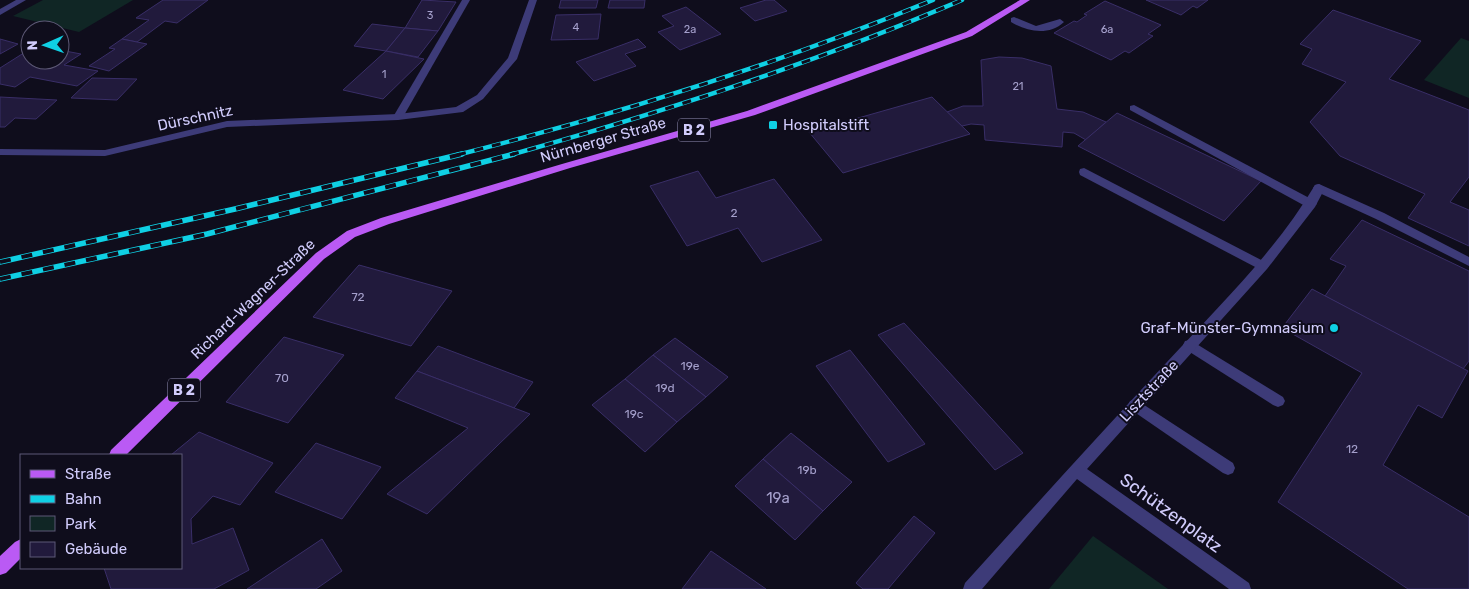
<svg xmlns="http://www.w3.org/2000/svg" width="1469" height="589" font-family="Rubik,sans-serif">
	<rect width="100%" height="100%" fill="#0f0d1c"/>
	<g fill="#102625">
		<polygon points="43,0 133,0 79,32 13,16"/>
		<polygon points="1461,38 1469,41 1469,98 1424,80"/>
		<polygon points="1093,536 1168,589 1049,589"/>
	</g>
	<g fill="#211a3c" stroke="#392e67">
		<polygon points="163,0 208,0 177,23 165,21 137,42 122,39 149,20 136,18"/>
		<polygon points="422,0 456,2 438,31 405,28"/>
		<polygon points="561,0 598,0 596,8 559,8"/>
		<polygon points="610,0 645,0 644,8 608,8"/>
		<polygon points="766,0 774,0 787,11 755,21 740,8"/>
		<polygon points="1146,0 1208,0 1197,8 1193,6 1181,15"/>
		<polygon points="1105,1 1161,25 1148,34 1153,36 1129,53 1125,51 1111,60 1054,33 1074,21 1077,22 1087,15 1084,14"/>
		<polygon points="686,7 721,34 680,50 658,32 674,26 662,16"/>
		<polygon points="1333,10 1421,41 1389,79 1469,110 1469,177 1450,202 1469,210 1469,246 1408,218 1425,194 1340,156 1310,122 1346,82 1302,64 1312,49 1300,44"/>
		<polygon points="601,14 598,39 551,40 556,15"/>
		<polygon points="372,24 405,28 386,51 354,46"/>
		<polygon points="405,28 438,31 418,57 386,51"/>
		<polygon points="0,39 18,44 0,54"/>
		<polygon points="122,39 147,44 109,71 89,66 115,49 109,48"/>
		<polygon points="638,39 646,47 625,54 636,66 594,81 576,62"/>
		<polygon points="30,49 30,60 60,60 60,50 81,54 64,65 98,71 77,86 30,77 15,87 0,84 0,68"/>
		<polygon points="386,51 424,59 383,99 343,90"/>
		<polygon points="999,57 1022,58 1051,66 1057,109 1083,112 1106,122 1086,140 1074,133 1063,132 1062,147 985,140 984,125 971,124 962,126 947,112 963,106 983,106 981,60"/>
		<polygon points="92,78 137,79 117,100 71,98"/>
		<polygon points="0,97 57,100 36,119 15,118 5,127 0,127"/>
		<polygon points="932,97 970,134 843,173 809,132"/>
		<polygon points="1117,113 1261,181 1224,221 1078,146"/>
		<polygon points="698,171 716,198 774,179 822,240 762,262 738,228 687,246 650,186"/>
		<polygon points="1362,220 1469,271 1469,361 1463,369 1325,296 1346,266 1330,259"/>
		<polygon points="359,265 452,291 411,346 313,317"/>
		<polygon points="1312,289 1468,371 1442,418 1418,405 1383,465 1469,517 1469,589 1408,589 1278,502 1362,373 1282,328"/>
		<polygon points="904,323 1023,453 995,470 878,335"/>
		<polygon points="284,337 344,355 288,423 226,402"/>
		<polygon points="675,338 728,377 706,397 653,355"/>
		<polygon points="438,346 533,382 514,408 417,371"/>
		<polygon points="850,350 925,444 888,462 816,366"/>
		<polygon points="653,355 706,397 677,422 625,379"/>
		<polygon points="417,371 530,414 427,514 387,494 468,428 395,398"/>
		<polygon points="625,379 677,422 645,452 592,405"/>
		<polygon points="199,432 273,463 240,505 213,496 191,519 192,544 233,528 249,570 214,589 111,589 104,568 181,568 181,455 171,455"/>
		<polygon points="791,433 852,482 823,511 763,459"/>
		<polygon points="316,443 381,467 342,519 275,492"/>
		<polygon points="763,459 823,511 795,540 735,486"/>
		<polygon points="914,516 935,533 888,589 863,589 856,583"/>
		<polygon points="322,539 342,571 316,589 247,589"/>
		<polygon points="711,551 766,589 682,589"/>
	</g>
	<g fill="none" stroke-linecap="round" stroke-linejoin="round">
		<g fill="#3d3b78" fill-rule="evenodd">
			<polygon points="16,0 26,0 0,15 0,9"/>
			<polygon points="462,0 470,0 403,117 398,120 394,119 393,117"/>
			<path d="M1014,17l22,9 24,-7 4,3c-15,14 -37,10 -53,0v-4z"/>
			<polygon points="1134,105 1315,201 1317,204 1311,208 1307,207 1130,110 1130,106"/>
			<polygon points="1084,168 1267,263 1269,266 1263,270 1259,269 1080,175 1079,172 1080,169"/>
			<polygon points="1319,184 1384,213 1469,257 1469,266 1376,219 1315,191 1313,188 1315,185"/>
			<polygon points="1190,340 1283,397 1285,401 1283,405 1278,407 1273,405 1185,349 1183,345 1185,341"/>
			<polygon points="1135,399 1233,463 1235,468 1233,473 1228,475 1223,473 1130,409 1128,405 1130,401"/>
		</g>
		<g fill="#3d3b78" fill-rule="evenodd">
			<polygon points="529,0 537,0 517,59 483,99 463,112 398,120 227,127 105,156 0,155 0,149 105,150 227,121 398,114 456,107 477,95 508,58"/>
			<path d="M1319,184l6,4 -10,19 -48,62 -180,200 162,114 2,6h-22l-152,-110 -95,110h-19l2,-6c67,-74 134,-148 202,-221 52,-56 109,-111 148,-177z"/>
		</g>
		<g fill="#ba5af4" fill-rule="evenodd">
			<polygon points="1020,0 1030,0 972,36 755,115 570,168 389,224 355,237 324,259 126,455 109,455 111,450 316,253 347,231 381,218 562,164 747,111 966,32"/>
			<polygon points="21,539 21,558 6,573 0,575 0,556 15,542"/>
		</g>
		<defs>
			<g id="rail-far1">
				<path d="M457,155c162,-41 321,-91 476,-155"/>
				<path d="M510,155c154,-43 305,-92 452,-155"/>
			</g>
			<g id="rail">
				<polyline points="0,262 235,209 462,154"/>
				<polyline points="0,279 207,234 514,154"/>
			</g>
		</defs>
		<use href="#rail-far1" stroke="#0fd0e4" stroke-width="4.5"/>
		<use href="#rail" stroke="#0fd0e4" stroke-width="5.5"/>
		<use href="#rail-far1" stroke="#0f0d1c" stroke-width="3" stroke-dasharray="9" stroke-linecap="butt"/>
		<use href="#rail" stroke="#0f0d1c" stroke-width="4" stroke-dasharray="11" stroke-linecap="butt"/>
	</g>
	<g fill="#0fd0e4" stroke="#0f0d1c" stroke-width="2">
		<rect x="768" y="120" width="10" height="10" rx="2.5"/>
		<circle cx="1334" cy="328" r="5"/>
	</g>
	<g text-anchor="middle" stroke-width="4" stroke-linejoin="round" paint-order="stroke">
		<g font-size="11" fill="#a5a0cc">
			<text x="430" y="19">3</text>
			<text x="576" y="31">4</text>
			<text x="690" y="33">2a</text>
			<text x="1107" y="33">6a</text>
			<text x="384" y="78">1</text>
			<text x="1018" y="90">21</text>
		</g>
		<g font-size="12" fill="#a5a0cc">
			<text x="734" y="217">2</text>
			<text x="358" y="301">72</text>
			<text x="690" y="370">19e</text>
			<text x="282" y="382">70</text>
			<text x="665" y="392">19d</text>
			<text x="634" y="418">19c</text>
			<text x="1352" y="453">12</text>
			<text x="807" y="474">19b</text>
		</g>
		<g fill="#0f0d1c" stroke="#9793b9" stroke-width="1">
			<rect x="678" y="118.5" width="32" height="23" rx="4"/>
			<rect x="168" y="378.5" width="32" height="23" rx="4"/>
		</g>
		<g font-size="14" font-weight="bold" fill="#d1ccfc">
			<text x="694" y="135">B 2</text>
			<text x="184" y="395">B 2</text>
		</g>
		<g font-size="15" fill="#d1ccfc" stroke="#0f0d1c">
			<text transform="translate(195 118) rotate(-12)" y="5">Dürschnitz</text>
			<text transform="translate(603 140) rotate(-16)" y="5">Nürnberger Straße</text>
			<text transform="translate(253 299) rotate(-44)" y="5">Richard-Wagner-Straße</text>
			<text transform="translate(1149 391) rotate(-47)" y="5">Lisztstraße</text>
		</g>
		<g font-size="15" fill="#d1ccfc" stroke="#0f0d1c" text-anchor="start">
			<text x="783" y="130">Hospitalstift</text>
			<text x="1324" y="333" text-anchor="end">Graf-Münster-Gymnasium</text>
		</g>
		<g font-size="15" fill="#a5a0cc">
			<text x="778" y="503">19a</text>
		</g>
		<g font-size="18" fill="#d1ccfc" stroke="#0f0d1c">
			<text transform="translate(1171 513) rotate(36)" y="6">Schützenplatz</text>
		</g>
	</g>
	<rect x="20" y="454" width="162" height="115" fill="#0f0d1c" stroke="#5d5976"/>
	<rect x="30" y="470" width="25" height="8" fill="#ba5af4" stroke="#5d5976"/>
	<text x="65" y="479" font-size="15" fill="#d1ccfc">Straße</text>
	<rect x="30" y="495" width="25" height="8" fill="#0fd0e4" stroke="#5d5976"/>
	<text x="65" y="504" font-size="15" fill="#d1ccfc">Bahn</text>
	<rect x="30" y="516" width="25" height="15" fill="#102625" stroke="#5d5976"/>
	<text x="65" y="529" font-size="15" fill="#d1ccfc">Park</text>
	<rect x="30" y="542" width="25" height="15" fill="#211a3c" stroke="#5d5976"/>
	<text x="65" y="554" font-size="15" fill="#d1ccfc">Gebäude</text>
	<g transform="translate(45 45) rotate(268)"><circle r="24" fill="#0f0d1c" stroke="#5d5976"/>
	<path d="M0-4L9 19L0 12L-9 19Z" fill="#0fd0e4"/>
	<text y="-8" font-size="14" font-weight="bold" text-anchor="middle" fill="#d1ccfc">N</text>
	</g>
</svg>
